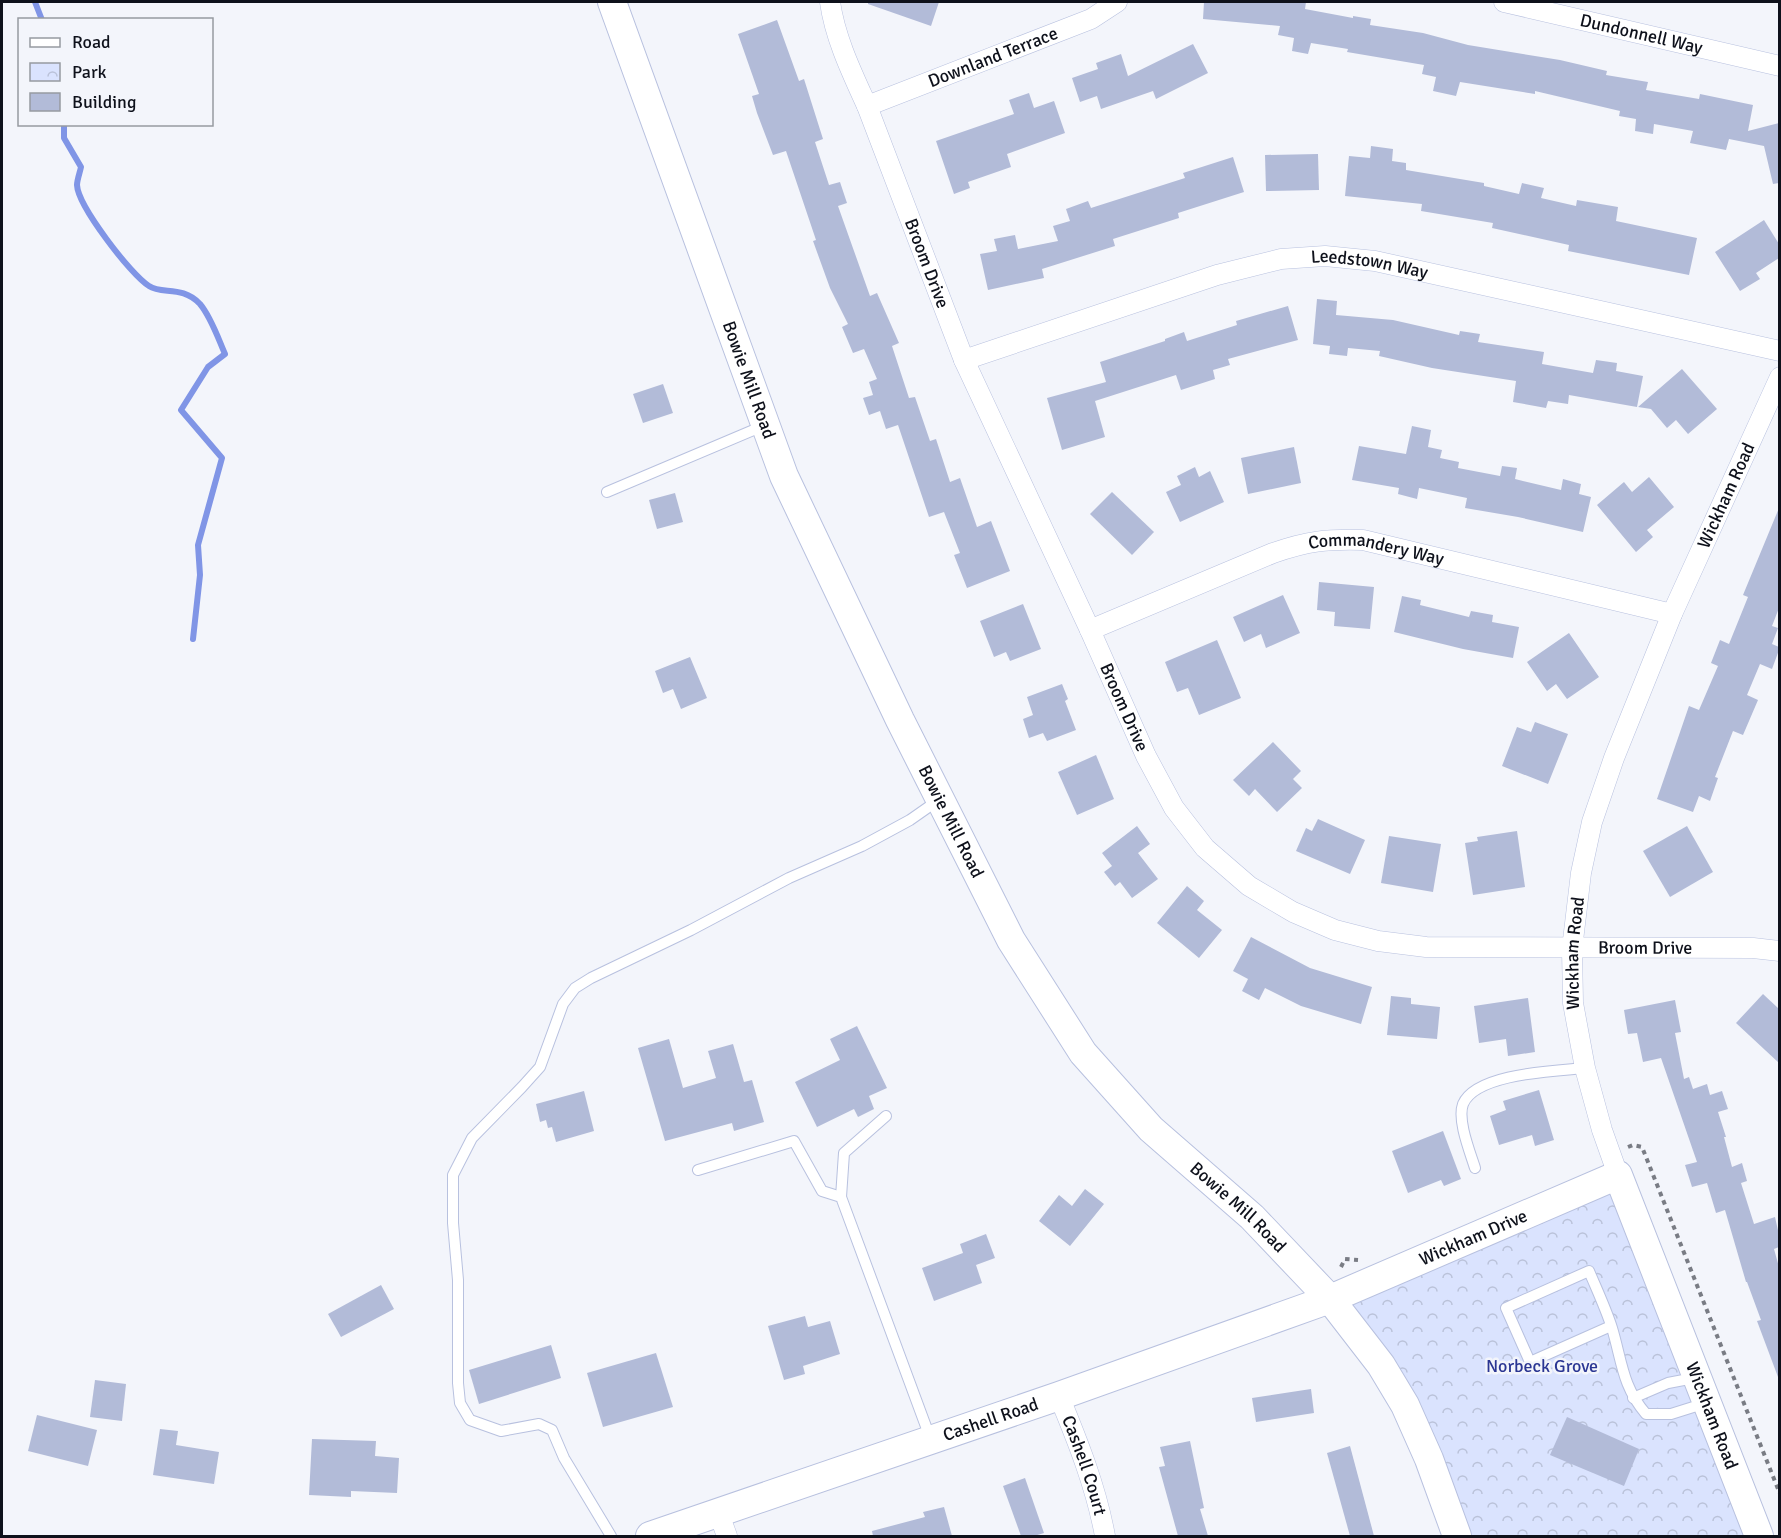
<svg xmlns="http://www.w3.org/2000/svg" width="1781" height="1538" font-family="Signika,sans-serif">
	<defs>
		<pattern id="park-crowns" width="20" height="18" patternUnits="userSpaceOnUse" patternTransform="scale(1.5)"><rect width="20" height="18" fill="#dae3fe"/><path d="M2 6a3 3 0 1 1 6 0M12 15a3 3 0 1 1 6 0" fill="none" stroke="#bac2d9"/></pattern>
	</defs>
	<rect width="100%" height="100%" fill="#f3f5fb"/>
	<polygon fill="url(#park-crowns)" points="1618,1175 1759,1536 1457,1536 1429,1459 1330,1299"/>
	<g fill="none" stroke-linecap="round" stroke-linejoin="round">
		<g stroke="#8095e6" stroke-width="6">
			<polyline points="35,2 42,20"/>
			<path d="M64,124v14l17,29c-1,5 -4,13 -4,18 1,21 54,90 72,101 13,9 33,-1 51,18 11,13 18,34 25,50l-17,13 -27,43 41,48 -24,87 2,30 -7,64"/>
		</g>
	</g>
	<g fill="#b2bbd8">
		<polygon points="868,2 939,2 931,26 868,4"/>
		<polygon points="1204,2 1306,2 1305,9 1353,18 1353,16 1371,19 1370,25 1423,33 1468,45 1560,60 1607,71 1606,75 1648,82 1646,90 1699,99 1700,94 1753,105 1748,131 1779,123 1779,183 1773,184 1764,146 1729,139 1726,150 1690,143 1693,131 1654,124 1653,134 1635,131 1636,119 1619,116 1620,111 1535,91 1535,94 1460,82 1456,96 1433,91 1436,77 1422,74 1424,65 1347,52 1348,49 1311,43 1308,54 1292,51 1294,38 1278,35 1280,26 1203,19"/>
		<polygon points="777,20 799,81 804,79 823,139 815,142 829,185 840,182 847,203 838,206 870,296 877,293 899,343 892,346 909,398 915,397 930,441 936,439 950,482 960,478 977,527 991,521 1010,571 967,588 954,555 960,553 944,512 929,517 898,425 886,429 880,411 869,415 863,398 873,395 869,382 877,379 864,349 853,353 842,327 848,324 830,288 813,241 816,240 786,151 773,155 757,113 752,96 759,94 738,34"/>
		<polygon points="1193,44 1208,73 1156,99 1153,91 1101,109 1097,96 1080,102 1072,78 1098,69 1096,63 1121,54 1128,76"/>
		<polygon points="1029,93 1034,108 1054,101 1065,133 1007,154 1011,167 968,182 970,188 954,194 936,141 1014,114 1009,100"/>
		<polygon points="1371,146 1393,149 1392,161 1406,163 1406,170 1484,183 1484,186 1519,194 1522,183 1544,188 1541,198 1576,206 1577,200 1618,207 1616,221 1697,238 1689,275 1568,251 1569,245 1492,228 1493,223 1421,211 1422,204 1345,196 1349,156 1370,158"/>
		<polygon points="1318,154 1319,190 1266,191 1265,155"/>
		<polygon points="1233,157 1244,192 1178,213 1179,218 1113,239 1115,246 1042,269 1044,278 988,290 980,254 997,251 994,239 1015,235 1018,249 1058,241 1053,226 1070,221 1066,209 1088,201 1091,208 1185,178 1183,173"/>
		<polygon points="1764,220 1779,244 1779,258 1756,273 1760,279 1740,291 1715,252"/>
		<polygon points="1317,299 1337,301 1336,315 1393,320 1459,335 1460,331 1480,334 1478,342 1544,352 1542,364 1593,373 1596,360 1617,363 1616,371 1643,376 1637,407 1569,395 1568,404 1548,401 1546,408 1513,402 1516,381 1432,368 1379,356 1380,351 1348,348 1347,356 1329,354 1330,346 1313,344"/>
		<polygon points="1288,306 1298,340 1228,359 1230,365 1213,370 1215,379 1181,390 1176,375 1095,401 1105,437 1062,450 1047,398 1106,382 1100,362 1165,341 1165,339 1184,332 1187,341 1237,325 1236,321"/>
		<polygon points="1682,369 1717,409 1688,434 1676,420 1667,428 1651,409 1638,407"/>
		<polygon points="663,384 673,413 643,423 633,394"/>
		<polygon points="1412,426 1431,430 1428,447 1442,450 1440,458 1459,462 1458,468 1500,476 1502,466 1517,468 1515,479 1561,490 1563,479 1581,484 1579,494 1591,497 1583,532 1518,517 1465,508 1467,498 1419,488 1417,499 1398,494 1399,488 1352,480 1359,446 1406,454"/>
		<polygon points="1294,447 1301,483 1248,494 1241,458"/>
		<polygon points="1195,467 1199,477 1210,471 1224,502 1180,522 1166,492 1181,485 1177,476"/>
		<polygon points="1649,477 1674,507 1647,530 1653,537 1636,552 1597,505 1624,482 1632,492"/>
		<polygon points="1112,492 1154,532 1132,555 1090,514"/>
		<polygon points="675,493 683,522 657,529 649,500"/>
		<polygon points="1779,508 1779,608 1772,626 1778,628 1772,644 1779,647 1779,650 1772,669 1760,664 1747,695 1758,700 1743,735 1733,731 1715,777 1718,778 1710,801 1699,796 1693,812 1657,799 1689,706 1699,710 1718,666 1711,663 1720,640 1729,644 1748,597 1743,595"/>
		<polygon points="1319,582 1374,587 1370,629 1334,626 1335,612 1317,610"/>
		<polygon points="1283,595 1300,633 1266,648 1261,634 1244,642 1233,617"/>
		<polygon points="1402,596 1421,600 1420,605 1469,617 1471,611 1493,615 1492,622 1519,627 1513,658 1463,649 1394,632"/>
		<polygon points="1023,604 1041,649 1010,661 1006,652 994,657 980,621"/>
		<polygon points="1569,633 1599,677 1567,699 1556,684 1547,691 1527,662"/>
		<polygon points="1217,640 1241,698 1199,715 1188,688 1177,692 1165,662"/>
		<polygon points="690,657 707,698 681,709 673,689 663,693 655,671"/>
		<polygon points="1062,684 1068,699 1065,701 1076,730 1047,741 1043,733 1029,738 1023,719 1033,715 1027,697"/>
		<polygon points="1535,722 1568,734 1548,784 1502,766 1517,727 1531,732"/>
		<polygon points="1273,742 1301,771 1293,779 1302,788 1277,812 1255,789 1249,796 1233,780"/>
		<polygon points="1096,755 1114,799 1077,815 1058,772"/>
		<polygon points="1318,819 1365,840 1350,874 1296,851 1306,828 1312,831"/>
		<polygon points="1137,826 1150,844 1138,853 1158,879 1132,898 1120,882 1115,886 1104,872 1112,866 1102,853"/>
		<polygon points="1687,826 1713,872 1670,897 1643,851"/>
		<polygon points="1517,831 1525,887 1473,895 1465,843 1478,841 1477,837"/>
		<polygon points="1389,836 1441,844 1433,892 1381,883"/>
		<polygon points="1187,886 1204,901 1197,910 1222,930 1199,958 1157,923"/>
		<polygon points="1251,937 1310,968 1372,987 1361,1024 1301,1006 1265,988 1259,1000 1242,991 1248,979 1233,971"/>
		<polygon points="1763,994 1779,1009 1779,1063 1736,1023"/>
		<polygon points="1391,996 1411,998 1411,1004 1440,1007 1437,1039 1387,1035"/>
		<polygon points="1528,998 1535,1052 1508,1056 1506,1039 1479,1043 1474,1006"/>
		<polygon points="1675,1000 1681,1032 1675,1033 1684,1079 1689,1077 1693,1089 1707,1084 1710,1095 1722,1091 1728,1109 1718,1112 1726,1137 1724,1137 1732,1167 1742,1163 1747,1181 1741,1183 1754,1224 1775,1217 1779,1235 1779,1247 1774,1249 1779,1267 1779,1377 1778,1377 1757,1321 1761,1320 1747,1282 1746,1282 1725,1210 1716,1213 1707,1183 1692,1187 1685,1165 1697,1162 1661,1058 1643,1062 1637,1033 1628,1034 1624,1010"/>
		<polygon points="857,1026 887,1088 869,1096 874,1109 858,1117 854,1109 817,1127 795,1082 840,1060 830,1039"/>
		<polygon points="669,1039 683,1088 716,1078 708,1051 733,1044 744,1082 752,1080 764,1122 734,1131 732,1123 665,1141 638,1048"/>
		<polygon points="1539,1090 1554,1140 1535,1146 1532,1135 1499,1145 1490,1116 1506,1110 1503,1101"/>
		<polygon points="584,1091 594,1131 556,1142 552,1127 548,1128 546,1120 540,1122 536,1104"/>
		<polygon points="1443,1131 1461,1179 1444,1186 1441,1180 1408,1193 1392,1151"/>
		<polygon points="1085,1189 1104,1204 1070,1246 1039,1221 1059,1195 1072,1206"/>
		<polygon points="986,1234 995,1258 976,1265 982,1283 934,1301 922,1268 963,1253 960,1244"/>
		<polygon points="381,1285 394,1309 341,1337 328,1314"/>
		<polygon points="805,1316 808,1327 830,1321 840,1354 803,1366 805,1374 784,1380 768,1326"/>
		<polygon points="551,1345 561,1378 479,1404 469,1370"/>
		<polygon points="656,1353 673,1407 603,1427 587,1373"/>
		<polygon points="95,1380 126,1384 122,1421 90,1417"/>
		<polygon points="1311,1389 1314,1413 1256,1422 1252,1398"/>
		<polygon points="37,1415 97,1430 88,1466 28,1451"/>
		<polygon points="1567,1417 1639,1449 1624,1486 1550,1455"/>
		<polygon points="160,1429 178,1431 176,1445 219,1452 214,1484 153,1475"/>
		<polygon points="312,1439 376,1441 375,1456 399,1458 397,1493 351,1491 351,1497 309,1495"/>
		<polygon points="1190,1441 1204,1508 1200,1509 1208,1536 1178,1536 1159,1467 1165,1466 1160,1447"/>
		<polygon points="1350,1446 1374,1536 1350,1536 1327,1453"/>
		<polygon points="1025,1478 1044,1533 1034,1536 1021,1536 1003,1486"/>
		<polygon points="944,1507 952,1536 873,1536 872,1531 925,1517 923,1512"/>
	</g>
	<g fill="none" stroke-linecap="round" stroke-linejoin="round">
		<defs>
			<g id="lane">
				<polyline points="607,492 763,426"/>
				<path d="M1475,1168c-5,-16 -18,-48 -12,-64 13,-31 93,-33 122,-36"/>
				<polyline points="698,1170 794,1141 822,1191 841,1197 931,1440"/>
				<polyline points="841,1197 844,1153 886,1116"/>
				<path d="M1611,1326l-81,36 -24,-54 83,-37c8,19 17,38 23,57 10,33 10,58 34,86h25l35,-11"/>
				<polyline points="1633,1398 1668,1383 1694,1378"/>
				<polyline points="611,1536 564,1458 552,1430 539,1424 501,1431 470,1420 460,1403 458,1383 458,1280 453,1223 453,1175 472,1138 522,1087 540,1067 563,1004 575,988 591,978 691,930 789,878 862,846 910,820 940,799"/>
			</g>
			<g id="street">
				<path id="s1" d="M830,2c5,36 22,71 37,104l97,254 126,270 56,126 28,52 31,40 44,38 44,26 42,18 43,11 48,6 327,1 27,3"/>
				<path id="s2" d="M1504,2l276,64"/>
				<path id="s3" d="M867,106l224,-87 26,-17"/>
				<path id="s4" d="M964,360l253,-85 64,-16 44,-3 50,5 405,90"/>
				<path id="s5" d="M1090,630l183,-77c35,-12 53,-14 90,-13l309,74"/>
				<path id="s6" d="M1618,1175l-16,-45 -17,-62 -12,-65 -1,-54 9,-76 11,-51 22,-64 58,-144 108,-237"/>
				<path id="s7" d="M1059,1396c19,46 37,91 46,140"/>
				<polyline points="719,1514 727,1536"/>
			</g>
			<g id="secondary">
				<path id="s8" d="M612,2l172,474 116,244 111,220 72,113 68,76 101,88 78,82 51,66 24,40 24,54 28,77"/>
				<path id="s9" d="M650,1536l409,-140 271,-97 288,-124 141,361"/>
			</g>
		</defs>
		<use href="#lane" stroke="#b8c1df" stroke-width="12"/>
		<use href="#street" stroke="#b8c1df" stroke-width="21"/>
		<use href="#secondary" stroke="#b8c1df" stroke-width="30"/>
		<g stroke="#797c84" stroke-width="4" stroke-dasharray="4.5 4.5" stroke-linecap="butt">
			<polyline points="1628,1147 1633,1145 1642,1147 1780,1494"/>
			<polyline points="1341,1267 1345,1259 1358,1260"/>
		</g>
		<use href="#lane" stroke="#fff" stroke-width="10"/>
		<use href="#street" stroke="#fff" stroke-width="20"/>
		<use href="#secondary" stroke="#fff" stroke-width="28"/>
	</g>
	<g text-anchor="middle" stroke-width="5" stroke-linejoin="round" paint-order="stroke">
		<g font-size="18" fill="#0e111b" stroke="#f3f5fb">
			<text dy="6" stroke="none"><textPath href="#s2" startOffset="141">Dundonnell Way</textPath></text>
			<text dy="6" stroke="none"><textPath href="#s3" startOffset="135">Downland Terrace</textPath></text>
			<text dy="6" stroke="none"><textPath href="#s1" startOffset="279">Broom Drive</textPath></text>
			<text dy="6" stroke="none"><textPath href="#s4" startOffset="422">Leedstown Way</textPath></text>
			<text dy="6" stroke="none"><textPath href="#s8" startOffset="402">Bowie Mill Road</textPath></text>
			<text dy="6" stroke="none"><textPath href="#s6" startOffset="714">Wickham Road</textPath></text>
			<text dy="6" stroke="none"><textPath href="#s5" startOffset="304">Commandery Way</textPath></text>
			<text dy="6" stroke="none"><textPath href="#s1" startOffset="765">Broom Drive</textPath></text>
			<text dy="6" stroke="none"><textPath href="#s8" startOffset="888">Bowie Mill Road</textPath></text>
			<text dy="6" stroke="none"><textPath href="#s1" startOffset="1395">Broom Drive</textPath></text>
			<text dy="6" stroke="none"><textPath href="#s6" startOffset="228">Wickham Road</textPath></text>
			<text dy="6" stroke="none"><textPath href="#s8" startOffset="1374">Bowie Mill Road</textPath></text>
			<text dy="6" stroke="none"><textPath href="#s9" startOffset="876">Wickham Drive</textPath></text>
			<text dy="6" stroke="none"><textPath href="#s9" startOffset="1292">Wickham Road</textPath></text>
			<text dy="6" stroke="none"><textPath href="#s9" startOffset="360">Cashell Road</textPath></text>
			<text dy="6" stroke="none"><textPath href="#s7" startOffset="74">Cashell Court</textPath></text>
		</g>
		<g font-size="18" fill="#2b3693" stroke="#f3f5fb">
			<text x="1542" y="1372">Norbeck Grove</text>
		</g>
	</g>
	<rect width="1781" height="1538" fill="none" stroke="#0e111b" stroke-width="6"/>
	<rect x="18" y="18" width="195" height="108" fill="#f3f5fb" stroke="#979aa1" stroke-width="1.5"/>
	<rect x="30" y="38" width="30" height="9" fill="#ffffff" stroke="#979aa1" stroke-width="1.5"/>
	<text x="72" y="48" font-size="18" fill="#0e111b">Road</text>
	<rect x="30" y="63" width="30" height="18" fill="url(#park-crowns)" stroke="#979aa1" stroke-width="1.5"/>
	<text x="72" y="78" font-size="18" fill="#0e111b">Park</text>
	<rect x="30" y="93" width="30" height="18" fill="#b2bbd8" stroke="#979aa1" stroke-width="1.5"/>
	<text x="72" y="108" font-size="18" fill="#0e111b">Building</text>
</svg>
